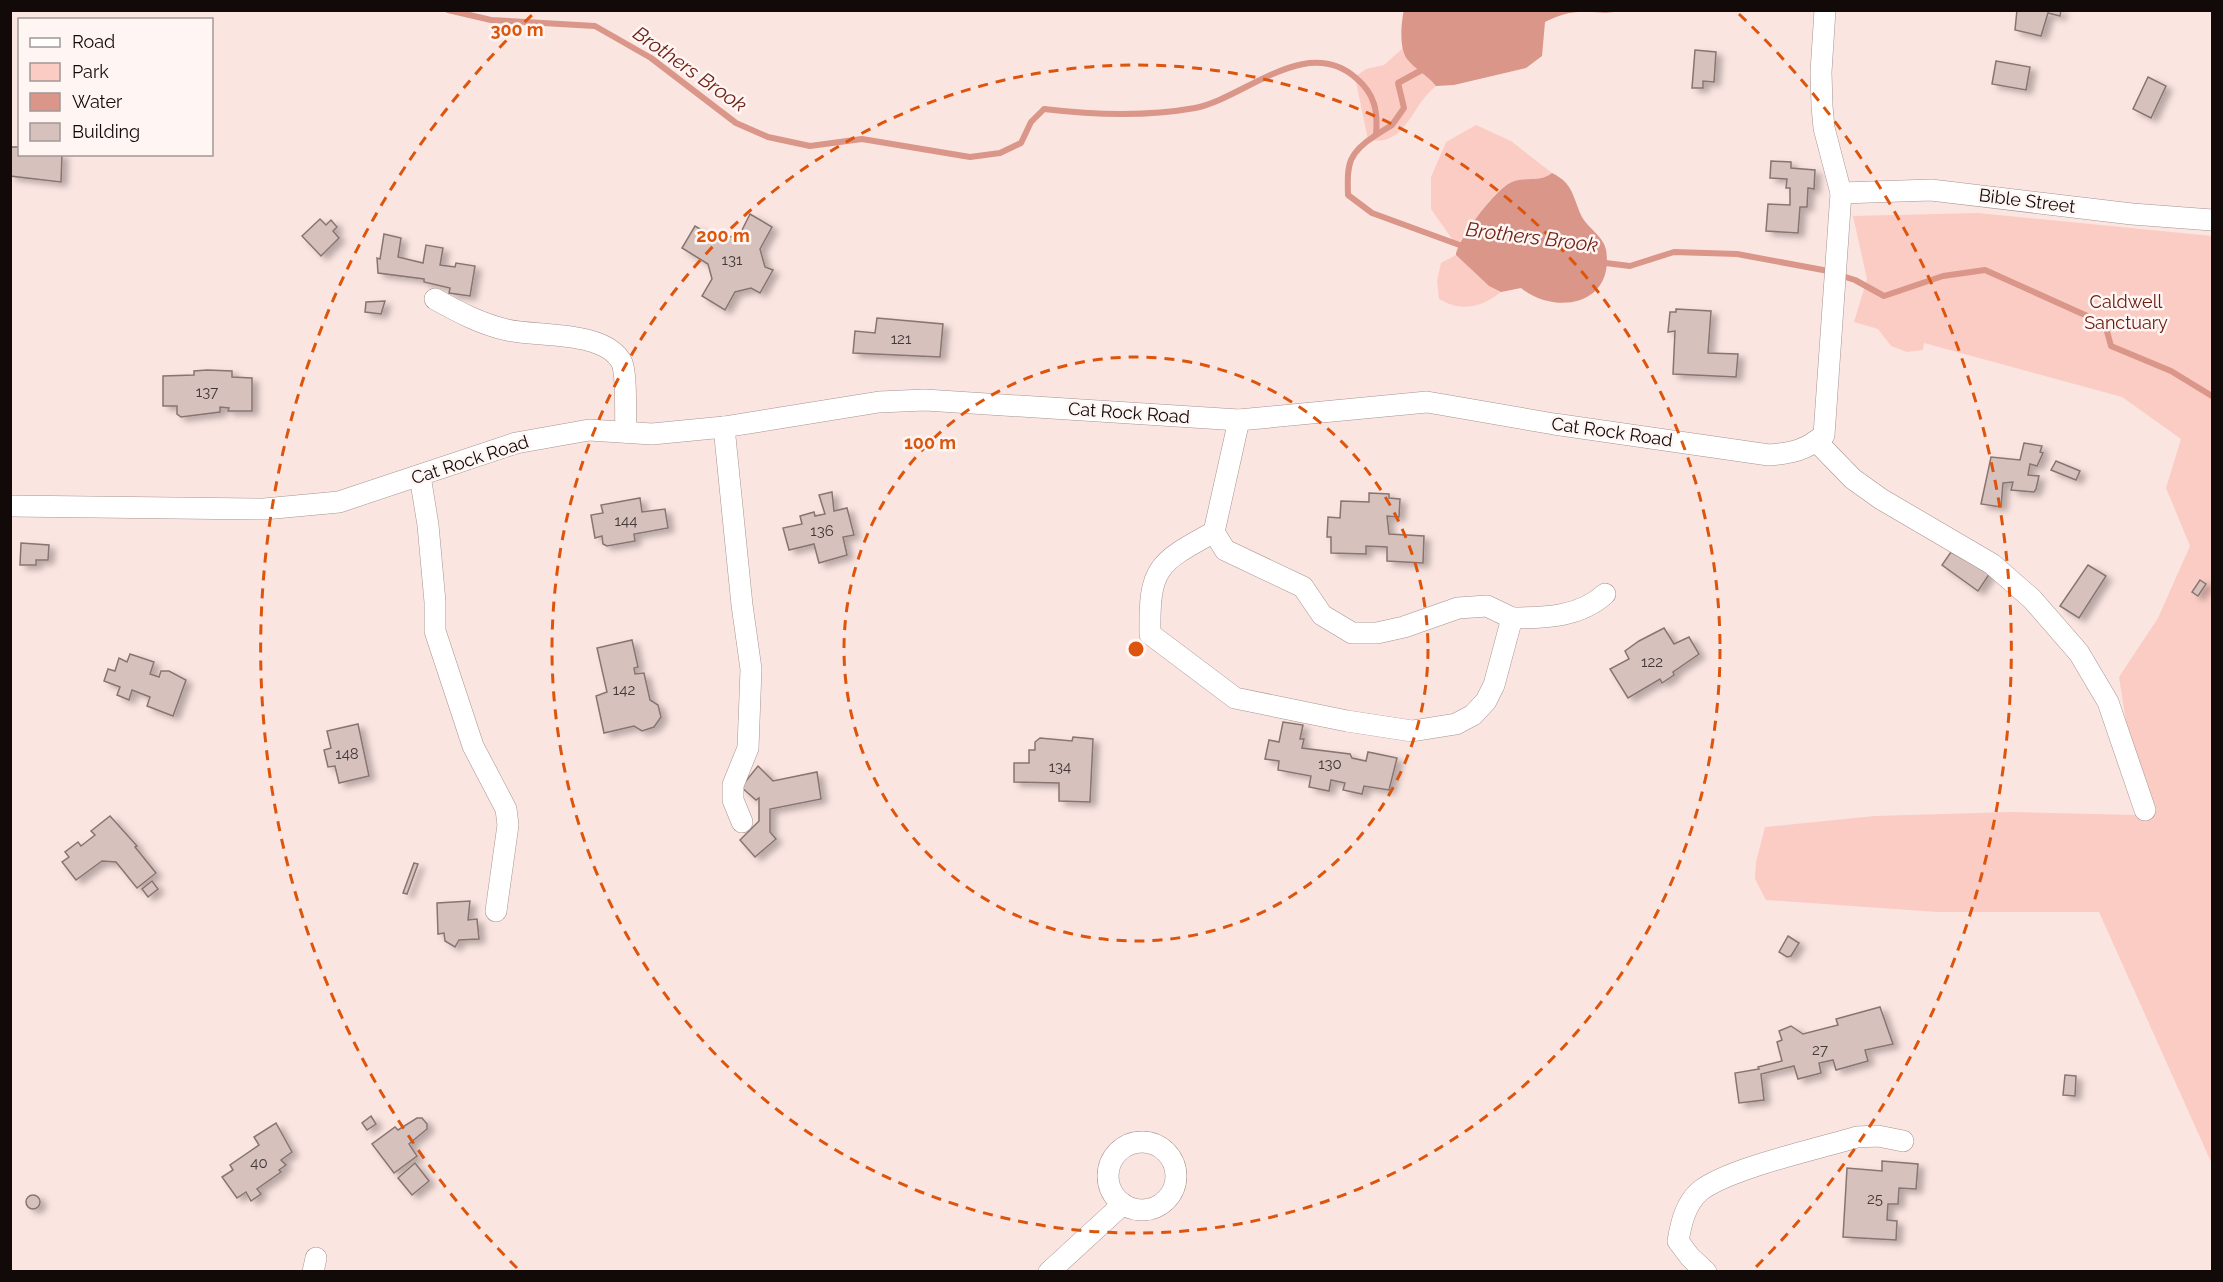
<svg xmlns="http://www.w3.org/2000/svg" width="2223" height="1282" font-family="Raleway,sans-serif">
	<defs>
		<filter id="shadow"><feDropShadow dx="6" dy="4" stdDeviation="3" flood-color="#0004"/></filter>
	</defs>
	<rect width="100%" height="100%" fill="#fbe5e1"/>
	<g fill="#fbccc3">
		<path d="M1403,48c7,16 22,25 33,38 -26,20 -29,61 -68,54l-13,-63 11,-8 18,-4z"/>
		<path d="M1476,125l35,16 41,32c-12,10 -27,3 -40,9 -19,7 -43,47 -55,64l-26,-37v-32l15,-35z"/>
		<polygon points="1978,213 2212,236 2212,1164 2099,912 1937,912 1766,900 1755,879 1756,862 1765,827 1874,816 2012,812 2136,815 2132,760 2119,677 2158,618 2190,546 2166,488 2181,439 2122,397 1924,343 1923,350 1907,352 1891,346 1878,329 1854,322 1867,279 1853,216"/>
		<path d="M1456,255l33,31 12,6c-20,16 -40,20 -62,7l-2,-18 4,-18z"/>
	</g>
	<g fill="#d99689">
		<path d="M1404,10h214v1c-10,3 -19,1 -30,1 -16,-1 -29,3 -43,10l-3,34 -16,12 -72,17 -18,1c-9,-11 -21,-17 -29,-27 -8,-11 -6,-36 -3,-49z"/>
		<path d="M1552,173c22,11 20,23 30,44 6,11 22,20 24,33 9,55 -50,66 -85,38l-20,4 -12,-6 -33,-31c2,-16 40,-67 56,-73 13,-6 28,1 40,-9z"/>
	</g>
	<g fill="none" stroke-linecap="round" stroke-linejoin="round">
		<g stroke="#d99689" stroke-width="6">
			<path d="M448,10l43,10 104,6 56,32 85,65 32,14 42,9 52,-7 108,18 30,-4 21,-10 10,-21 13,-13c50,6 101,8 151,-1 50,-10 111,-74 161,-30 19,16 22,33 20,57 -28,18 -29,28 -28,60l24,18 93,34"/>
			<polyline points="1376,135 1392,125 1404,108 1398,83 1429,66"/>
			<polyline points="1597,262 1630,266 1674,252 1737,254 1823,270 1855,280 1884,296 1943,276 1985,270 2105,324 2111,346 2171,371 2212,396"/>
		</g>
	</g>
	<g fill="#d6c1bd" stroke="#887571" stroke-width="1.5" filter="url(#shadow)">
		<polygon points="2017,10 2061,10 2060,16 2048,13 2041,36 2015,30"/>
		<polygon points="1695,50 1716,52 1714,82 1703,81 1703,88 1692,88"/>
		<polygon points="1996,61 2030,67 2026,90 1992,84"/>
		<polygon points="2148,77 2166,86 2151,118 2133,109"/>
		<polygon points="11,147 20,147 20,154 62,154 61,182 10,176"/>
		<polygon points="1771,161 1791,162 1791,168 1815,170 1814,189 1808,188 1807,207 1800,207 1798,233 1766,231 1768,204 1790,205 1790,188 1786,188 1787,179 1770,178"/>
		<polygon points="750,214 772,227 760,249 765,267 773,270 760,293 751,288 735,292 725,310 702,296 712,279 708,264 682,248 695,226 719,240 740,234"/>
		<polygon points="320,219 326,225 331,220 337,227 333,231 339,238 321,256 302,236"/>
		<polygon points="384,234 401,238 398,257 423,263 426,245 443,248 440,265 455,267 456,263 475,266 470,296 449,293 450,288 424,282 424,279 378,273 377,258 380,259"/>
		<polygon points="385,301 381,314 365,312 366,302"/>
		<polygon points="1676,309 1711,311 1708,353 1738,354 1736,377 1673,374 1675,331 1668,332 1670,312 1676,312"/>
		<polygon points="877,318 943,324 940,357 853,353 855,331 875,333"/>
		<polygon points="207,370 232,371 232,377 252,378 252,411 228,411 229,408 220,407 220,412 181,417 177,414 177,406 163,406 163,376 194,375 194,371"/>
		<polygon points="2024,443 2042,446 2040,452 2043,453 2037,466 2030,464 2028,475 2039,476 2036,489 2034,492 2011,490 2013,482 2003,483 2001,507 1981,504 1991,457 2020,460"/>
		<polygon points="2056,461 2080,471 2076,480 2051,470"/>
		<polygon points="832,492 834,511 847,508 854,535 843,537 847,555 819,563 814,544 789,550 783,528 802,524 800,516 814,512 815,516 825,514 819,495"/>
		<polygon points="1369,493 1389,494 1389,498 1400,499 1399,517 1387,516 1389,534 1424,536 1423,563 1387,561 1387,547 1366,546 1366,554 1331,553 1331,537 1327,537 1328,517 1340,518 1341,501 1369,502"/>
		<polygon points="640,498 642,512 665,509 668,528 634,534 635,541 607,546 603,544 602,536 595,538 591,515 603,513 601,505"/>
		<polygon points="21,543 49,545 48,560 36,560 36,565 20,565"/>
		<polygon points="1951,552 1990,573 1978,591 1942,565"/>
		<polygon points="2088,565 2106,576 2079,618 2060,606"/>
		<polygon points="2200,580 2206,584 2198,596 2192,592"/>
		<polygon points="1664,628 1674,644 1689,637 1699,654 1673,672 1674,675 1662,683 1660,679 1628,698 1610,669 1629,659 1625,651 1639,641"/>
		<polygon points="632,640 638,667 634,668 635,674 644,673 650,700 658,705 661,717 654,727 642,731 634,726 604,733 596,696 607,692 597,648"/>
		<polygon points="130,654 154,662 150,674 159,677 161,671 169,671 186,680 173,716 147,706 150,697 132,690 129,700 117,695 120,687 104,681 108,669 115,671 119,658 127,662"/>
		<polygon points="1283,722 1303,725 1300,739 1304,739 1302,748 1350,754 1352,758 1366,761 1368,752 1397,758 1389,790 1364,786 1362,794 1343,790 1345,783 1331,780 1329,791 1309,787 1311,776 1278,770 1279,761 1265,759 1269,740 1279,742"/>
		<polygon points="358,724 369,776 339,783 335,766 328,767 324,750 331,748 327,731"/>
		<polygon points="1073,737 1093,739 1090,802 1059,801 1059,783 1014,782 1014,763 1029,763 1029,750 1035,750 1035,742 1040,738 1072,741"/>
		<polygon points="758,766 773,781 817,772 821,799 770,809 770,832 776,839 755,857 740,840 759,821 759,798 756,800 741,787"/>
		<polygon points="110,816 137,846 135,847 156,873 137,888 116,862 102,861 76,880 62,862 69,857 65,852 78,842 81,846 95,835 91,831"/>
		<polygon points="414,863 418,864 407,894 403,893"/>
		<polygon points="152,881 158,889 148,897 142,889"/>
		<polygon points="470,901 468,920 477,919 479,939 459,940 455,947 445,941 444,933 438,934 437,903"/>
		<polygon points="1788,936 1799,943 1791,956 1787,957 1779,952"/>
		<polygon points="1880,1007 1893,1044 1865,1050 1868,1061 1836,1070 1833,1060 1819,1063 1821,1073 1798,1079 1794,1066 1761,1074 1764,1100 1739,1103 1735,1073 1759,1069 1758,1067 1782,1061 1777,1042 1782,1040 1779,1031 1791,1026 1803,1034 1838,1025 1836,1019"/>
		<polygon points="2065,1075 2076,1076 2075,1096 2063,1095"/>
		<polygon points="371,1116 376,1124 367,1130 362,1123"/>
		<polygon points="417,1118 422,1118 427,1124 427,1129 409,1144 417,1156 394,1173 372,1144 395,1127 398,1130"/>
		<polygon points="276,1123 292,1152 281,1160 286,1165 279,1170 281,1172 257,1189 261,1194 251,1201 246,1192 237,1198 222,1177 233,1170 230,1165 259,1145 254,1137"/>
		<polygon points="1882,1161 1918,1164 1916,1189 1899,1188 1898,1204 1888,1204 1887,1220 1897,1221 1896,1240 1843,1237 1847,1168 1882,1171"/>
		<polygon points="415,1163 429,1181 412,1195 398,1178"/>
		<circle cx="33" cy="1202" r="7"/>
	</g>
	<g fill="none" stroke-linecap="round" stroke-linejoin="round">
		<defs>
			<g id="minor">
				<polyline points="1841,193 1931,190 2132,214 2212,220"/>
				<path d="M435,299c23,13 46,25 72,31 31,7 99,0 115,33 5,12 3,54 4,69"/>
				<path d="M1239,420l-25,112c-57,31 -65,36 -64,102l85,64 112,23 65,10 44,-7 17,-9 13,-14 8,-16 18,-67c33,0 68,-1 93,-24"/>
				<polyline points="724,427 742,605 751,669 748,748 733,785 733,800 742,822"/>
				<polyline points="1816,441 1853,479 1881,499 1992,564 2032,599 2079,653 2108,702 2145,810"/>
				<polyline points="420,476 428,525 435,602 435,631 473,746 506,809 508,825 496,911"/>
				<path d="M10,506l254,3 75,-7 177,-59 73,-13 63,4 72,-7 155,-25 46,-2 314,20 188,-18 127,22 215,31c24,-2 37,-5 55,-20l17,-242 -17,-65 -2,-22 -1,-34 4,-62"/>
				<polyline points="1214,532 1225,550 1303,587 1322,615 1352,633 1377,633 1404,627 1458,608 1487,606 1512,618"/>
				<circle cx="1142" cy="1176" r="34"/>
				<polyline points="313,1272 316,1258"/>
				<polyline points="1049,1272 1123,1204"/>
				<path d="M1706,1272l-16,-15 -12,-16c3,-17 7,-37 22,-50 29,-23 118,-42 157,-54l21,-1 25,5"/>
			</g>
		</defs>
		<use href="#minor" stroke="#a7938f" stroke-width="22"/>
		<use href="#minor" stroke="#fff" stroke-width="21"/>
	</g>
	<g fill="none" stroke="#dd550c" stroke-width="3" stroke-dasharray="10 8">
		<circle cx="1136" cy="649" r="292"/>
		<circle cx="1136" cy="649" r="584"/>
		<path d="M517 1268A876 876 0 0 1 533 14M1739 14A876 876 0 0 1 1755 1268"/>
	</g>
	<g text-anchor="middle" stroke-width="5" stroke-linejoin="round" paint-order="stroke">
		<g font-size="15" fill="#423836">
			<text x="732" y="265">131</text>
			<text x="901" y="344">121</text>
			<text x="207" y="397">137</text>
			<text x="626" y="526">144</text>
			<text x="822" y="536">136</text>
			<text x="1652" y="667">122</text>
			<text x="624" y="695">142</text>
			<text x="347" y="759">148</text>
			<text x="1330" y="769">130</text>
			<text x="1060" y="772">134</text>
			<text x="1820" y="1055">27</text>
			<text x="259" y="1168">40</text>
			<text x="1875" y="1204">25</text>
		</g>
		<g font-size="18" fill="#110a09" stroke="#fff6f4">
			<text transform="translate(2027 201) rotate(7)" y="6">Bible Street</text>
			<text transform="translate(1129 413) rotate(4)" y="6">Cat Rock Road</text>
			<text transform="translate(1612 432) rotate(8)" y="6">Cat Rock Road</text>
			<text transform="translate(470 460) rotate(-18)" y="6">Cat Rock Road</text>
		</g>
		<g font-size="18" fill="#691a0e" stroke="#fff6f4">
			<text x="2126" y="308">Caldwell<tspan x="2126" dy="21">Sanctuary</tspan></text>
		</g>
		<g font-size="20" font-style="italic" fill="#6e1f13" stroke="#fff6f4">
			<text transform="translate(690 69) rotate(35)" y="7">Brothers Brook</text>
			<text transform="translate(1532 237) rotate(7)" y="7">Brothers Brook</text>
		</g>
	</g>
	<circle cx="1136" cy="649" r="9" fill="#dd550c" stroke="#fff6f4" stroke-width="3"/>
	<g font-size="18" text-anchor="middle" font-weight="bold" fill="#dd550c" stroke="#fff6f4" stroke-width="5" stroke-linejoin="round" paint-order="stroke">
		<text x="517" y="36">300 m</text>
		<text x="723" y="242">200 m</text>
		<text x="930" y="449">100 m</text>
	</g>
	<rect width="2223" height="1282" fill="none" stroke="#110a09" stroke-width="24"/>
	<rect x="18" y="18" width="195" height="138" fill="#fff6f4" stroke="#a09896" stroke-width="1.5"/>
	<rect x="30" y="38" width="30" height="9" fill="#ffffff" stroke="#a09896" stroke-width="1.5"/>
	<text x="72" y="48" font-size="18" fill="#110a09">Road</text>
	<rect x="30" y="63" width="30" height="18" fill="#fbccc3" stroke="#a09896" stroke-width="1.5"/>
	<text x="72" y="78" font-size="18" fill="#110a09">Park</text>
	<rect x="30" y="93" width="30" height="18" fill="#d99689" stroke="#a09896" stroke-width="1.5"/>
	<text x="72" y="108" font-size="18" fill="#110a09">Water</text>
	<rect x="30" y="123" width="30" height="18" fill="#d6c1bd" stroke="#a09896" stroke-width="1.5"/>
	<text x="72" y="138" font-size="18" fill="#110a09">Building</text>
</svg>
